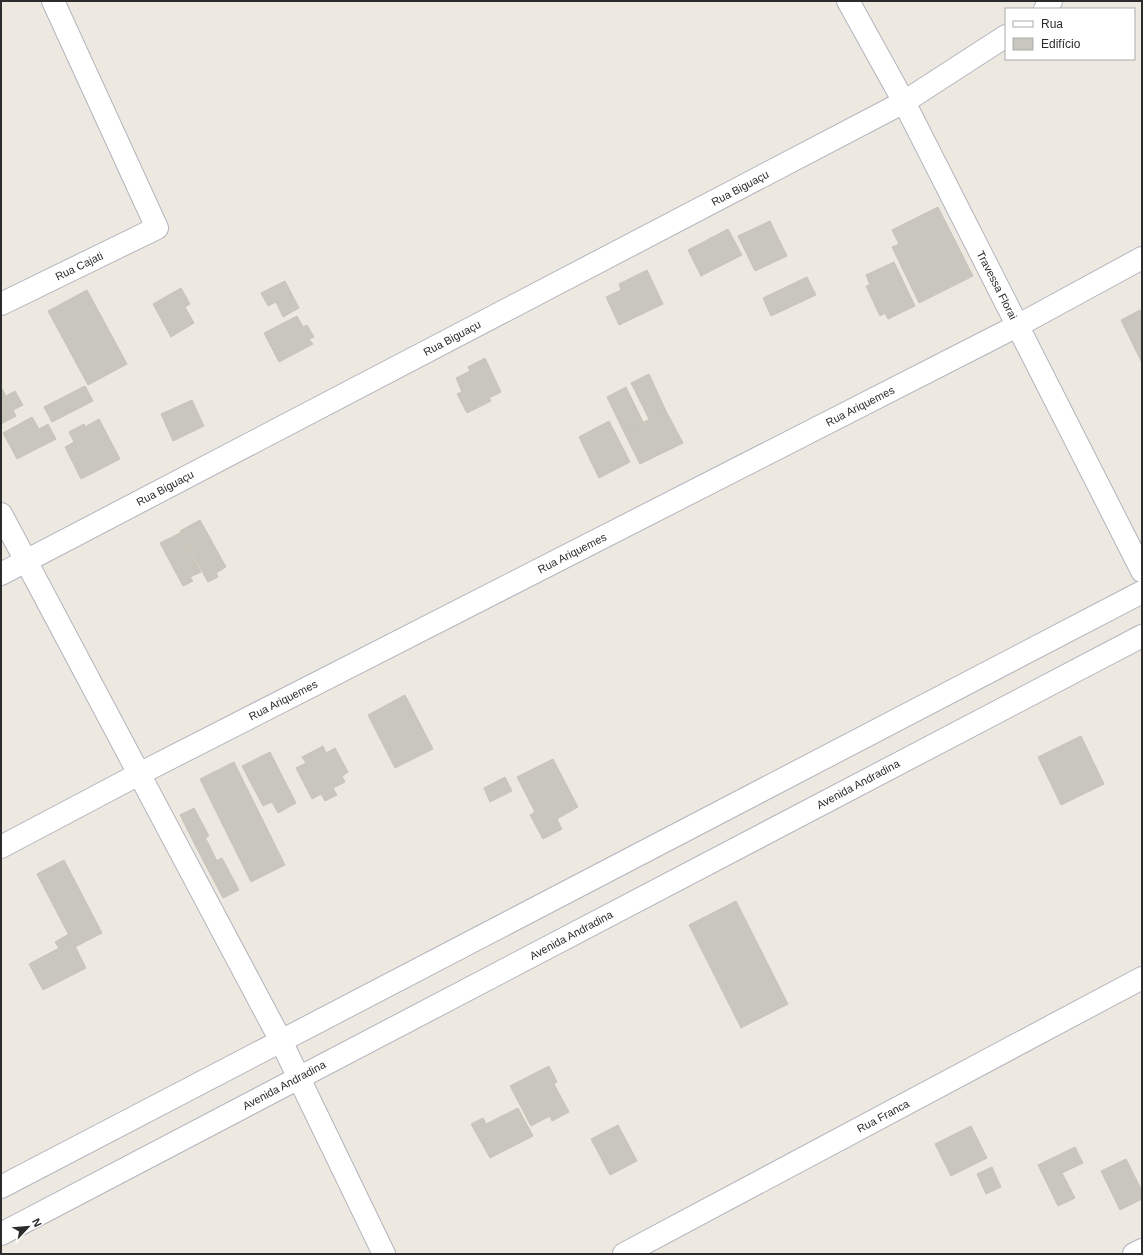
<svg xmlns="http://www.w3.org/2000/svg" width="1143" height="1255" font-family="Helvetica,sans-serif">
	<rect width="100%" height="100%" fill="#ede8e0"/>
	<g fill="#c9c6be" stroke="#c8c4b9">
		<polygon points="938,207 973,276 919,303 892,247 899,244 892,230"/>
		<polygon points="770,221 787,256 755,271 738,236"/>
		<polygon points="728,229 742,255 701,276 688,250"/>
		<polygon points="894,262 915,306 888,319 885,313 880,316 866,286 870,285 866,275"/>
		<polygon points="647,270 663,304 619,325 606,297 621,290 619,284"/>
		<polygon points="807,277 816,295 771,316 763,298"/>
		<polygon points="285,281 299,308 283,317 276,302 268,306 261,293"/>
		<polygon points="181,288 190,304 185,307 194,323 171,337 153,304"/>
		<polygon points="87,290 127,364 88,385 48,311"/>
		<polygon points="1140,310 1142,314 1142,363 1121,320"/>
		<polygon points="297,316 303,327 307,325 314,337 309,339 313,344 279,362 264,333"/>
		<polygon points="485,358 501,392 489,398 491,401 467,413 457,394 462,392 456,378 470,371 468,367"/>
		<polygon points="649,374 666,411 649,419 631,383"/>
		<polygon points="85,386 93,401 52,422 44,407"/>
		<polygon points="1,387 6,396 15,391 23,405 13,410 16,416 1,424"/>
		<polygon points="626,387 643,422 624,432 607,397"/>
		<polygon points="192,400 204,426 173,441 161,414"/>
		<polygon points="666,411 683,443 640,464 624,432"/>
		<polygon points="32,417 39,429 48,424 56,439 17,459 3,433"/>
		<polygon points="99,419 120,459 81,479 65,447 74,442 69,432 84,424 85,427"/>
		<polygon points="609,421 630,462 599,478 579,437"/>
		<polygon points="200,520 226,567 216,573 218,577 208,582 180,531"/>
		<polygon points="180,533 201,572 190,577 193,581 183,586 160,543"/>
		<polygon points="405,695 433,749 395,768 368,715"/>
		<polygon points="1081,736 1104,784 1061,805 1038,757"/>
		<polygon points="323,746 326,753 335,748 348,772 342,776 345,782 333,788 337,795 325,801 321,794 312,799 296,768 306,763 302,757"/>
		<polygon points="270,752 296,803 278,813 272,802 263,806 242,766"/>
		<polygon points="553,759 578,807 557,819 562,829 543,839 530,815 535,812 517,777"/>
		<polygon points="234,762 285,865 251,882 200,779"/>
		<polygon points="505,777 512,791 490,802 484,788"/>
		<polygon points="194,808 209,836 194,843 180,815"/>
		<polygon points="205,837 217,861 206,866 194,843"/>
		<polygon points="222,858 239,890 223,898 206,866"/>
		<polygon points="64,860 102,933 75,947 37,874"/>
		<polygon points="736,901 788,1004 741,1028 689,925"/>
		<polygon points="69,934 86,968 43,990 29,964 59,948 55,942"/>
		<polygon points="549,1066 557,1082 554,1084 569,1112 552,1121 550,1116 531,1126 510,1086"/>
		<polygon points="518,1108 533,1136 490,1158 471,1124 483,1118 486,1124"/>
		<polygon points="618,1125 637,1161 610,1175 591,1139"/>
		<polygon points="971,1126 987,1158 951,1176 935,1144"/>
		<polygon points="1075,1147 1083,1163 1062,1173 1075,1198 1058,1206 1038,1165"/>
		<polygon points="1126,1159 1142,1191 1142,1199 1120,1210 1101,1171"/>
		<polygon points="992,1167 1001,1187 986,1194 977,1174"/>
	</g>
	<g fill="none" stroke-linecap="round" stroke-linejoin="round">
		<defs>
			<g id="minor">
				<polyline points="848,1 904,102 1142,571"/>
				<polyline points="1045,9 1051,1"/>
				<polyline points="1,304 157,228 53,1"/>
				<polyline points="1,514 281,1041 384,1254"/>
				<polyline points="1,574 904,102 1006,36"/>
				<polyline points="1,847 139,774 1017,326 1142,258"/>
				<polyline points="624,1254 1142,978"/>
				<polyline points="1134,1254 1142,1250"/>
			</g>
			<g id="secondary">
				<polyline points="1,1187 1142,592"/>
				<polyline points="1,1234 1142,636"/>
			</g>
		</defs>
		<use href="#minor" stroke="#b3b4be" stroke-width="24"/>
		<use href="#secondary" stroke="#b3b4be" stroke-width="24"/>
		<use href="#minor" stroke="#fff" stroke-width="22"/>
		<use href="#secondary" stroke="#fff" stroke-width="22"/>
	</g>
	<g text-anchor="middle" stroke-width="4" stroke-linejoin="round" paint-order="stroke">
		<g font-size="11" fill="#2c2c2c" stroke="#fff">
			<text transform="translate(740 188) rotate(-28)" y="4">Rua Biguaçu</text>
			<text transform="translate(79 266) rotate(-26)" y="4">Rua Cajati</text>
			<text transform="translate(997 285) rotate(63)" y="4">Travessa Florai</text>
			<text transform="translate(452 338) rotate(-28)" y="4">Rua Biguaçu</text>
			<text transform="translate(860 406) rotate(-27)" y="4">Rua Ariquemes</text>
			<text transform="translate(165 488) rotate(-28)" y="4">Rua Biguaçu</text>
			<text transform="translate(572 553) rotate(-27)" y="4">Rua Ariquemes</text>
			<text transform="translate(283 700) rotate(-27)" y="4">Rua Ariquemes</text>
			<text transform="translate(858 784) rotate(-28)" y="4">Avenida Andradina</text>
			<text transform="translate(571 935) rotate(-28)" y="4">Avenida Andradina</text>
			<text transform="translate(284 1085) rotate(-28)" y="4">Avenida Andradina</text>
			<text transform="translate(883 1116) rotate(-28)" y="4">Rua Franca</text>
		</g>
	</g>
	<rect width="1143" height="1255" fill="none" stroke="#2c2c2c" stroke-width="4"/>
	<rect x="1005" y="8" width="130" height="52" fill="#ffffff" stroke="#ababab"/>
	<rect x="1013" y="21" width="20" height="6" fill="#ffffff" stroke="#ababab"/>
	<text x="1041" y="28" font-size="12" fill="#2c2c2c">Rua</text>
	<rect x="1013" y="38" width="20" height="12" fill="#c9c6be" stroke="#ababab"/>
	<text x="1041" y="48" font-size="12" fill="#2c2c2c">Edifício</text>
	<g transform="translate(28 1227) rotate(64)" stroke="#ffffff" stroke-width="3" paint-order="stroke">
	<path d="M0-3L7 15L0 10L-7 15Z" fill="#2c2c2c"/>
	<text y="-6" font-size="11" font-weight="bold" text-anchor="middle" fill="#2c2c2c">N</text>
	</g>
</svg>
